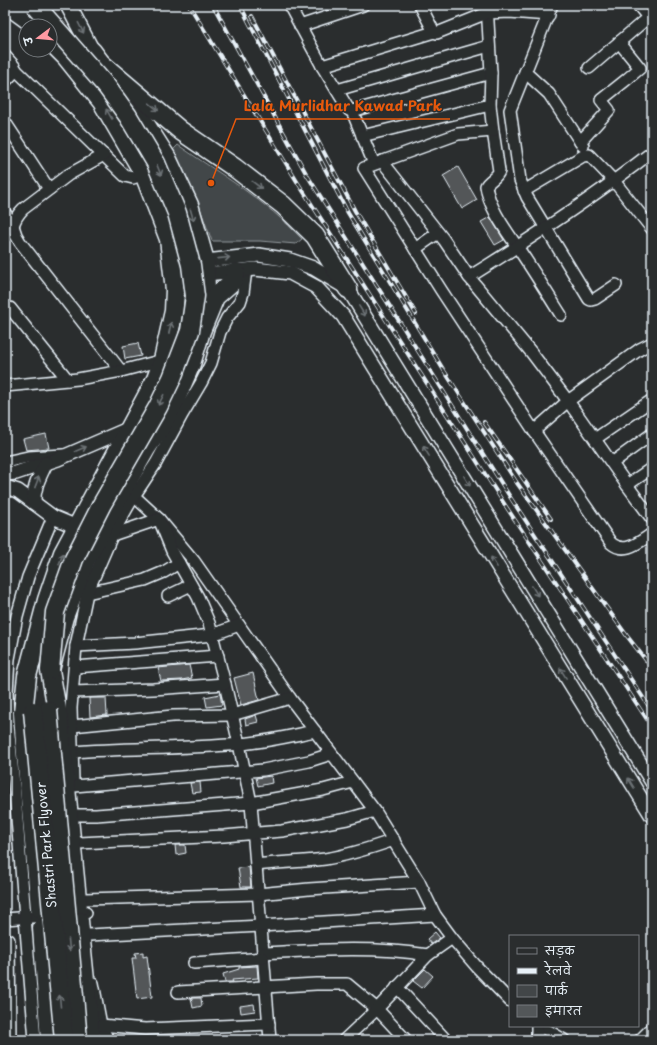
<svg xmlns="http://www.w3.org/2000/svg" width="657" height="1045" font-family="'Playpen Sans','Playpen Sans Deva',sans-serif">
	<rect width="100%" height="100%" fill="#2a2d2e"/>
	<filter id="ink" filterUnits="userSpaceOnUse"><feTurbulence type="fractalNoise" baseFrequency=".025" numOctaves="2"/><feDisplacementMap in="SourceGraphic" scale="8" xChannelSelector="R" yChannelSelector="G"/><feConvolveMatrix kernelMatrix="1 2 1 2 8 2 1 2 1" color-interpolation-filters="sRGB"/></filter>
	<g filter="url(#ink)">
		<path fill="#424648" stroke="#959ca0" d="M178,145c42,29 89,56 124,94l-6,5 -36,-3h-48l-17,-46 -22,-45z"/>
		<g fill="#535759" stroke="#e8f1f8">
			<polygon points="458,167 477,200 462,209 443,176"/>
			<polygon points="490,217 504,240 495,245 481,222"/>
			<polygon points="138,343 141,356 125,359 123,346"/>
			<polygon points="46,434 49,448 26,450 23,439"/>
			<polygon points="189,665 192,678 182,680 161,681 158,668"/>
			<polygon points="253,673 259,700 241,705 234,678"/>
			<polygon points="220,694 222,705 207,707 205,697"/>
			<polygon points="89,698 106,698 107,715 90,717"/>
			<polygon points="256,715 258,722 246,725 245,719"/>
			<polygon points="271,776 272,783 258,786 256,778"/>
			<polygon points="200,782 201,792 192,793 190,783"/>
			<polygon points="175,845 185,845 186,853 176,855"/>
			<polygon points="249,867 251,887 241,887 238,868"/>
			<polygon points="435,932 440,938 431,944 427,939"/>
			<polygon points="143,952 143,957 147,956 152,997 137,999 132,958 136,958 135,953"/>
			<polygon points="257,966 258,978 232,980 233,982 225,982 223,974 239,969 239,967"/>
			<polygon points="425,969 433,976 422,988 413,981"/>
			<polygon points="191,998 201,998 202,1006 193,1008"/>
			<polygon points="254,1004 255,1011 241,1013 240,1006"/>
		</g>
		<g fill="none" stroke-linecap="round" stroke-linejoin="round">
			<defs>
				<g id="minor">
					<polyline points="289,5 322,66 349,110 352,111 491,73"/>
					<polyline points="420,5 434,32"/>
					<path d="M487,5l4,68 -1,32 3,26 6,40c-2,7 -10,9 -13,15 3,22 20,44 32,62 15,22 29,45 43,67"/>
					<polyline points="552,5 510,110 520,180 527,197 589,299 591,300 595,299 616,285"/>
					<polyline points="638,5 652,22"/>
					<polyline points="300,26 363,5"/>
					<polyline points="5,56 14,66 16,70 5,82"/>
					<polyline points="322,66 434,32 437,33 487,13 509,12 549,15"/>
					<polyline points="589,68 652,14"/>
					<polyline points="16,70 125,176 133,178 144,174"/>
					<polyline points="525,72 549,94 583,146"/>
					<polyline points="337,90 489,46"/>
					<polyline points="352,111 374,164"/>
					<polyline points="5,122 49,189"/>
					<path d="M493,131l-35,3 -94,34 77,122 93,141 77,112c14,12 28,-1 41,-9"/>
					<polyline points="362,136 490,105"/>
					<polyline points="580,142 609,110 601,100 626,80 640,68 619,42"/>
					<polyline points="382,161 444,240 469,277 531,352 568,401 627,485 652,519"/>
					<polyline points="524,191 583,156 589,155 614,181 652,229"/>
					<polyline points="5,213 13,226 16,235 20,242 121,371"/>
					<path d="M13,226c2,-8 5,-12 10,-17l45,-34 36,-20"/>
					<polyline points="415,249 438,233"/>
					<path d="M469,277c63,-39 125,-80 183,-125"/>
					<polyline points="10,308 68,380"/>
					<polyline points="5,386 78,379 121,371 163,360"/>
					<polyline points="534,431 568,401 640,349 652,343"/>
					<polyline points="595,439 652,400"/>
					<polyline points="5,462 28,457 63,455"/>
					<polyline points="612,463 652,434"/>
					<polyline points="627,485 652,468"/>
					<polyline points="134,496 159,519 194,561 290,698 375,811 419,882 435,915 452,938 477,967 510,1001"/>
					<polyline points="112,535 159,519 172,551 198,597 209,623 225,684 239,744 251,803 270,1040"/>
					<polyline points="87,593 145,580 164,572 179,563"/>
					<polyline points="168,596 191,585"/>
					<polyline points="76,646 135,643 212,635 239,625"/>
					<polyline points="75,667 218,656"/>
					<polyline points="73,692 153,689 225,684"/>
					<polyline points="72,726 173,716 232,715 290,698"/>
					<path d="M73,752c55,-4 111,-3 167,-8 25,-2 50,-8 75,-13"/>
					<polyline points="73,781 71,708 76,646 87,593 114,531 134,496 156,463 182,415 201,383 211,363 220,332 227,318 240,302 243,293 246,270"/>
					<polyline points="74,786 263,770 309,761 331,754"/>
					<polyline points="76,815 96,815 251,803 323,790 353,782"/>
					<polyline points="79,843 224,836 282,831 347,819 375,811"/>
					<path d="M256,865c23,-3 46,-3 69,-6 24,-4 46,-11 69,-19"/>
					<polyline points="85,899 258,894 309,889 419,882"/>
					<polyline points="5,919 86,913"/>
					<polyline points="89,935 261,926 435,915"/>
					<polyline points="9,940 10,1040"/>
					<path d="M263,953c55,-3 111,-7 165,2"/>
					<polyline points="194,963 263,958"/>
					<polyline points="93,983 101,1025 108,1040"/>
					<polyline points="397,987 446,1040"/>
					<polyline points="178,992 316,984 347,984 377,1009 406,1040"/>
					<polyline points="101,1025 145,1029 269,1024"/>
					<polyline points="540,1026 564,1040"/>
					<polyline points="35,1040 15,794 8,725 7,692 9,659 17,616 28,577 53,517"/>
					<polyline points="344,1040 377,1009 428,955 452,938"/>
					<polyline points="537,1040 537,1026"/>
					<polyline points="640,1040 652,1028"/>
				</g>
				<g id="tertiary">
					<polyline points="171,265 259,255 290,260 313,268 348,289 652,782"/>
					<polyline points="197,275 255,269 290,273 316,287 343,316 652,816"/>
					<polyline points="5,474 16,473 58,459 130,428"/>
					<polyline points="5,487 18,491 53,517 77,527"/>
					<path d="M34,503c-1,-16 6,-27 12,-40"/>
				</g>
				<g id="secondary">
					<polyline points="11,5 16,13 27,21"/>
					<polyline points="68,5 92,51"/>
				</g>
				<g id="trunk">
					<polyline points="21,5 37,26"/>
					<polyline points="92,51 141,117 167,158 189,205 205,261 206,290 203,312"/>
					<polyline points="102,64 181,131 235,168 283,205 315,236 348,289"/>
					<polyline points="40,908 25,743 23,713 27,676 47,600 63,553 156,379 163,360 174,311 175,290 169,239 144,174 102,102 66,57 50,41"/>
					<polyline points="78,909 60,727 50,670 64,617 86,560 123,489 146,449 161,427 175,401 191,364 201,331 215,297 233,281 236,272"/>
					<polyline points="79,921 91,1040"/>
					<polyline points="42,928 50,1040"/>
				</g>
			</defs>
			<use href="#minor" stroke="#e8f1f8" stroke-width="14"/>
			<use href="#tertiary" stroke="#e8f1f8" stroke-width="16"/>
			<use href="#secondary" stroke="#e8f1f8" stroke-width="18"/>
			<use href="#trunk" stroke="#e8f1f8" stroke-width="21"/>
			<use href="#minor" stroke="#2a2d2e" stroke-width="11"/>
			<use href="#tertiary" stroke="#2a2d2e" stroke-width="13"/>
			<use href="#secondary" stroke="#2a2d2e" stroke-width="15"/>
			<use href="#trunk" stroke="#2a2d2e" stroke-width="18"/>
			<defs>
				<g id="rail">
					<polyline points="189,5 298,183 505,505 652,727"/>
					<polyline points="213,5 307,175 512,500 652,711"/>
					<polyline points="240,5 348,213 443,369 517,483 627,636 652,668"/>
					<polyline points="252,16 355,211 416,314"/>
					<polyline points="484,422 551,519"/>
				</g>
			</defs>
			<use href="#rail" stroke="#e8f1f8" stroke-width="4"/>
			<use href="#rail" stroke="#2a2d2e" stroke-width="2.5" stroke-dasharray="8" stroke-linecap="butt"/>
			<defs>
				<g id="trunk-bridge">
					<polyline points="35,5 107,87 128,116 156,163 177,213 191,265 195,296 190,331 172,378 158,407 102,504 74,559 68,576 55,612 50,670"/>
					<polyline points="48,710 78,1040"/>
					<polyline points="33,711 64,1040"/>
				</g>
			</defs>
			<use href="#trunk-bridge" stroke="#e8f1f8" stroke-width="21" stroke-linecap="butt"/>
			<use href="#trunk-bridge" stroke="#2a2d2e" stroke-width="18"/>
		</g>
		<defs><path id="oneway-shaft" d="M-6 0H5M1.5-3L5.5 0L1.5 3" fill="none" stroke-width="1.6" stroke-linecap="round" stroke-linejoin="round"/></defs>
		<g stroke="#6c7275">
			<use href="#oneway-shaft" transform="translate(81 28) rotate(63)"/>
			<use href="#oneway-shaft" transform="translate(154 107) rotate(40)"/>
			<use href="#oneway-shaft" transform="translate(109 114) rotate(-120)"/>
			<use href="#oneway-shaft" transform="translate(159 170) rotate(68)"/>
			<use href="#oneway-shaft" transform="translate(257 185) rotate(37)"/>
			<use href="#oneway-shaft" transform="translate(192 215) rotate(74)"/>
			<use href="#oneway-shaft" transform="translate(224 258) rotate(-6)"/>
			<use href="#oneway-shaft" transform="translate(362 311) rotate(58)"/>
			<use href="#oneway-shaft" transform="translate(170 328) rotate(-78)"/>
			<use href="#oneway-shaft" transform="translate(161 400) rotate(117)"/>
			<use href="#oneway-shaft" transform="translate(81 449) rotate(-23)"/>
			<use href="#oneway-shaft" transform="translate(426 451) rotate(-122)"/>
			<use href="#oneway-shaft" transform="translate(467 481) rotate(58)"/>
			<use href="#oneway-shaft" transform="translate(37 482) rotate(-69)"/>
			<use href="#oneway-shaft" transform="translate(61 559) rotate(-70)"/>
			<use href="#oneway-shaft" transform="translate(494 562) rotate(-122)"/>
			<use href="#oneway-shaft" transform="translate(535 591) rotate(58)"/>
			<use href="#oneway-shaft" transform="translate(563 673) rotate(-122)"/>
			<use href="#oneway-shaft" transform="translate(631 783) rotate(-122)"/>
			<use href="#oneway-shaft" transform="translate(69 945) rotate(85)"/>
			<use href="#oneway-shaft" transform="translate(60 1001) rotate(-95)"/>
		</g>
	</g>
	<g text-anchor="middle" stroke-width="3" stroke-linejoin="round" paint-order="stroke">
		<g font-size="13" fill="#e8f1f8" stroke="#2a2d2e">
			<text transform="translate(46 845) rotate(-95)" y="5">Shastri Park Flyover</text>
		</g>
	</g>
	<path fill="none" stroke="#e8590c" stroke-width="1.5" d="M211 183L236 119H450"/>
	<circle fill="#e8590c" stroke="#2a2d2e" stroke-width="1.5" cx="211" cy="183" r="4"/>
	<g font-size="14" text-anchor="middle" font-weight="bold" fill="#e8590c" stroke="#2a2d2e" stroke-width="3" stroke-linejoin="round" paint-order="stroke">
		<text x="343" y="111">Lala Murlidhar Kawad Park</text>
	</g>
	<rect width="657" height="1045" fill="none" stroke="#2a2d2e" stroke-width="20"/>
	<rect x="10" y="10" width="637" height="1025" fill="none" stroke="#e8f1f8" stroke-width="1.5" filter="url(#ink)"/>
	<rect x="509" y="935" width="130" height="92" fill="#2a2d2e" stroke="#767b7f"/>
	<rect x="517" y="948" width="20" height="6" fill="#2a2d2e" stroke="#767b7f"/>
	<text x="545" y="955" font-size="12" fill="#e8f1f8">सड़क</text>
	<rect x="517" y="968" width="20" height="6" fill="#e8f1f8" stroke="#767b7f"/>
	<text x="545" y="975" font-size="12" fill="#e8f1f8">रेलवे</text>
	<rect x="517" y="985" width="20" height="12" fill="#424648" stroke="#767b7f"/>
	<text x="545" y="995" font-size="12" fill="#e8f1f8">पार्क</text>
	<rect x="517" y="1005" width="20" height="12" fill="#535759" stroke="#767b7f"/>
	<text x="545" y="1015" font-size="12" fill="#e8f1f8">इमारत</text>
	<g transform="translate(38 38) rotate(254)"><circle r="19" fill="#2a2d2e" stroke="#767b7f"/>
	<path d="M0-3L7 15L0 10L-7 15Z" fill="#ff9aa2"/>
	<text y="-6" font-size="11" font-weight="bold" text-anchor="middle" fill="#e8f1f8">उ</text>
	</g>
</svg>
